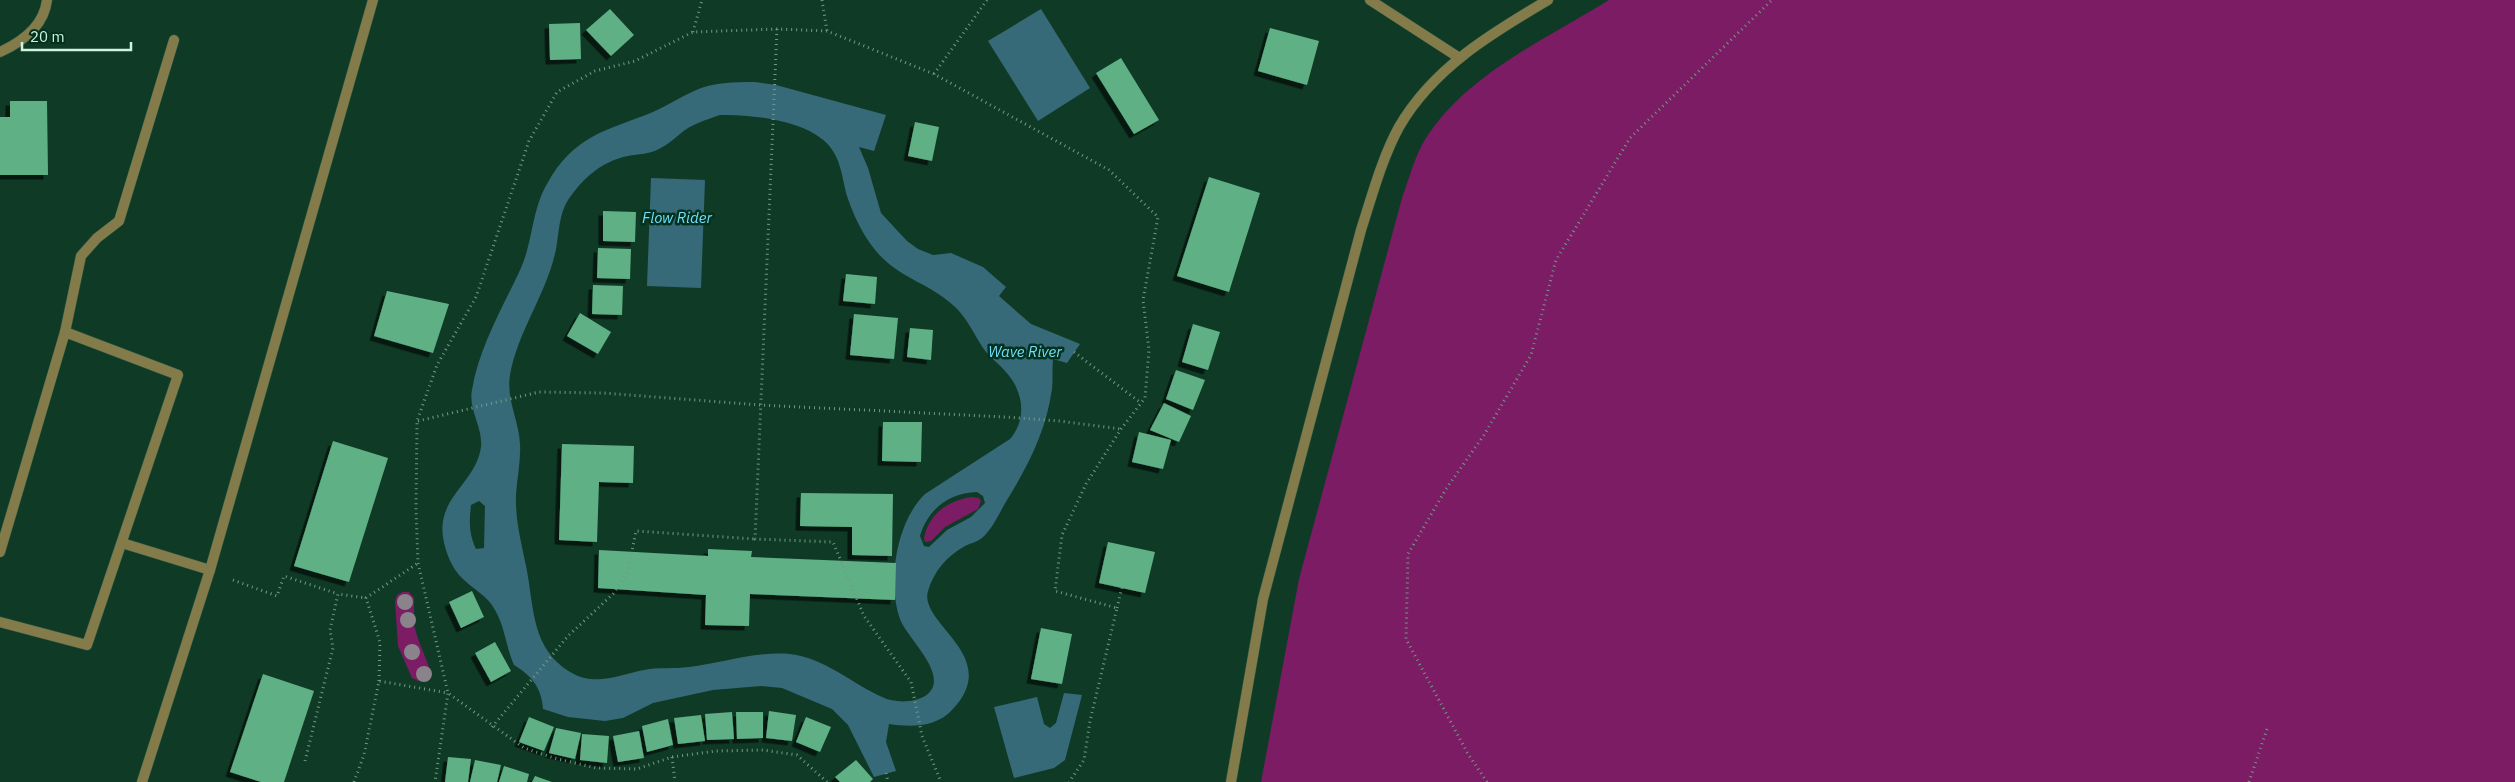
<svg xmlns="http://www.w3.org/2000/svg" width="2515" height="782" font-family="'IBM Plex Sans',sans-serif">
	<defs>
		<filter id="shadow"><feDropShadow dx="-4.5" dy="4.5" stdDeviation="0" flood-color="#0009"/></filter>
	</defs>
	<rect width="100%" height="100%" fill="#0f3b26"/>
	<g fill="#7b1c65">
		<path d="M1609,0h906v782h-1254l38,-203 103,-381c7,-19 13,-43 24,-60 41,-64 120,-99 183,-138z"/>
		<path d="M971,497l8,1 2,3 -3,8 -33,18 -14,14 -6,1 -1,-4c5,-24 23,-37 47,-41z"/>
		<polygon points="403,592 409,592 414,598 414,625 418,639 431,672 430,678 418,681 412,678 398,646 395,602 397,595"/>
	</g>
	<g fill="#366a79" fill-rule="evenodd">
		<polygon points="1041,9 1090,88 1038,121 988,41"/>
		<path d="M755,82l21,3 110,30 -12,36 -15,-4 9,21 13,45 26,28 11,8 15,6 18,-2 32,14 23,20 -7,9 32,28 49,20 -13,19 -14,-4c-1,10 0,20 -1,30 -6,42 -23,75 -45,111 -8,13 -13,27 -25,38 -5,4 -11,5 -17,8 -18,10 -31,25 -37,45 -10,33 76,65 24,119 -17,18 -41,17 -63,14l-3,18 10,29 -22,6 -26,-52 -16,-16 -50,-21 -21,-2 -48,4 -60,13 -30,15 -18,3 -37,-4 -25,-8c-1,-21 -12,-34 -29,-44 -8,-18 -9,-38 -19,-55 -8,-15 -21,-20 -33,-32 -10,-9 -17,-27 -19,-41 -6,-40 33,-54 38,-90 2,-20 -13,-38 -9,-57 7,-43 31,-83 49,-122 12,-27 11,-59 26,-84 27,-49 59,-53 106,-72 14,-6 27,-15 41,-21 19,-9 40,-9 61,-9zM720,115c29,-1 79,5 102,24 19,15 19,35 25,57 6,18 14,35 25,50 22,30 50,34 76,55 19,14 25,33 38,51 6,7 13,12 19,19 18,19 23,47 5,68l-85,55c-29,28 -38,88 -25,125 7,20 53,58 25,77 -11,7 -31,7 -43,1 -31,-14 -57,-39 -92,-43 -34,-3 -68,9 -101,13 -15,2 -30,0 -45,3 -25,5 -49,17 -74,2 -38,-23 -36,-63 -43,-101 -5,-26 -12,-50 -11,-76 1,-17 5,-34 4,-51 -1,-24 -14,-44 -10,-69 8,-45 37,-81 46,-126 3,-16 3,-35 12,-49 15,-22 34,-39 60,-44 11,-2 21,-2 31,-7 8,-4 14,-9 21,-15 11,-10 26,-14 40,-19zM977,492l6,4 2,7 -14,14 -24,13 -18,17 -5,-1 -4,-10c8,-27 29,-43 57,-44zM479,501l6,5 -1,42 -8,1c-7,-15 -7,-27 -5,-44z"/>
		<polygon points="651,178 705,180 701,288 647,286"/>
		<polygon points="1064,693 1082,695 1065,760 1054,768 1014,778 994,707 1037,697 1044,724 1050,728 1056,723"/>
	</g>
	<g fill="#60b086" filter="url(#shadow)">
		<polygon points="610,9 634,35 611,56 586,30"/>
		<polygon points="580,23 581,59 550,60 549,24"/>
		<polygon points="1270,28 1319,41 1307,85 1258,71"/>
		<polygon points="1121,58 1159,120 1134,134 1096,73"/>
		<polygon points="10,101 47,101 48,175 0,175 0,117 10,117"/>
		<polygon points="915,122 939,127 932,161 908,156"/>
		<polygon points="1209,177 1260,193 1229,292 1177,276"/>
		<polygon points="603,211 636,212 635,242 603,241"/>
		<polygon points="598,248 631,249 630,279 597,278"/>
		<polygon points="846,274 877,277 875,304 843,301"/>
		<polygon points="593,285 623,286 622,315 592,314"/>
		<polygon points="387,291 449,304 433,353 374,336"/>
		<polygon points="580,313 611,332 598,354 567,336"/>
		<polygon points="854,314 898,318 894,359 850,355"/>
		<polygon points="1193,324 1220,332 1208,370 1182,362"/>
		<polygon points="910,328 933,330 931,360 907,357"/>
		<polygon points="1176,370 1205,380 1193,410 1166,399"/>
		<polygon points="1164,403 1191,416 1179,442 1150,430"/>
		<polygon points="883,422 922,422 921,462 882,461"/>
		<polygon points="1139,432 1171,440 1163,469 1132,462"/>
		<polygon points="333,441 388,458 349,582 294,566"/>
		<polygon points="562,444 634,446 633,483 599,482 597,542 559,540"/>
		<polygon points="801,493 893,494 892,556 852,555 852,527 800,526"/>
		<polygon points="1108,542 1155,552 1145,593 1099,583"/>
		<polygon points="708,549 752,551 751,557 896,563 895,600 750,594 749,626 705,625 706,595 598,588 599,550 708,556"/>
		<polygon points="472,591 484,617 461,628 449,602"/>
		<polygon points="1041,628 1072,634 1062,684 1031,679"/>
		<polygon points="495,642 511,671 491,682 475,653"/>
		<polygon points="263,674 314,691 284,782 261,782 230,772"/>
		<polygon points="769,711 796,715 792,741 766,738"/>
		<polygon points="732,712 734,739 707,740 705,714"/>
		<polygon points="736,712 763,712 763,738 737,739"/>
		<polygon points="701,715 705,741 678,744 674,718"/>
		<polygon points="529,717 554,727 544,751 519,742"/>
		<polygon points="806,717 831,727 820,752 796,742"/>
		<polygon points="668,719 673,745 647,752 642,726"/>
		<polygon points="556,728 581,733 575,759 549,753"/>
		<polygon points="639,731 644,758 618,762 613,736"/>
		<polygon points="582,734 609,736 607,763 580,760"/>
		<polygon points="448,757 471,759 468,782 445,782"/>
		<polygon points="475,760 501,765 497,782 470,782"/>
		<polygon points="856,760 873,779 870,782 840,782 835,777"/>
		<polygon points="504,766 529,774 527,782 499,782"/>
		<polygon points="535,776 552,782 532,782"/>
	</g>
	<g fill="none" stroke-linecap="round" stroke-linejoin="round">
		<defs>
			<g id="service">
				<polyline points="1370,0 1458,57"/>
				<path d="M0,52c22,-10 44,-26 47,-52"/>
				<polyline points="122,543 210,570"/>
				<polyline points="0,552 65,332 81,256 97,238 119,221 174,40"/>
				<polyline points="0,622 87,645 178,375 65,332"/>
			</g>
			<g id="minor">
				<polyline points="142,782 210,570 373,0"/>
				<path d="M1231,782l32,-183 98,-369c11,-34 21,-72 38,-103 34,-59 93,-94 149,-127"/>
			</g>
		</defs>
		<use href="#service" stroke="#2d5943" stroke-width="11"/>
		<use href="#minor" stroke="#2d5943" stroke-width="11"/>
		<g stroke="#719b85" stroke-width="3" stroke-dasharray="1 4" stroke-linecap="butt">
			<polyline points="822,0 827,31"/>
			<polyline points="777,29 755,539 833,542 864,616 911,682 922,736 941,782"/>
			<polyline points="693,32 702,0"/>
			<polyline points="934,74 987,0"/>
			<polyline points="1074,352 1141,403"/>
			<polyline points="418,421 539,392 603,393 760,405 1006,417 1059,421 1121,429"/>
			<polyline points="233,580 277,596 284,576 338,594"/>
			<polyline points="1117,608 1122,587"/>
			<polyline points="379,681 380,642 366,598 418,563"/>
			<polyline points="492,727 568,636 613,594 628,571 636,531 755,539"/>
			<polyline points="672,757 675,782"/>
			<polyline points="305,761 333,648 330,630 338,594 366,598"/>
			<polyline points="886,773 888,782"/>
			<polyline points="354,782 364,755 379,681 448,693 435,782"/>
			<polyline points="827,782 797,755 763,750 716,751 672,757 637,769 596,768 554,758 524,748 448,693 418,563 416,509 417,421 437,365 476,297 529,141 557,92 595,71 635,61 693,32 777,29 827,31 934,74 1109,170 1158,217 1143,300 1149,350 1145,398 1121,429 1086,484 1062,535 1055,591 1117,608 1090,721 1084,760 1069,782"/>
			<polyline points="1487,782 1468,754 1406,639 1408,554 1446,489 1484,435 1531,355 1556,260 1630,138 1772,0"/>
			<polyline points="2249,782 2268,726"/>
		</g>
		<use href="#service" stroke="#847b4b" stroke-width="10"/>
		<use href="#minor" stroke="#847b4b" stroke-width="10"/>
	</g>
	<g fill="#8b838c">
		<circle cx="405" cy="602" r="8"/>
		<circle cx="408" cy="620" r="8"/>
		<circle cx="412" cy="652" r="8"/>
		<circle cx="424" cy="674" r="8"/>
	</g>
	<g text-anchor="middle" stroke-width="5" stroke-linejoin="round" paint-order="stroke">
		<g font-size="15" font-style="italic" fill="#72dffe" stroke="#02311d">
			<text x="677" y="223">Flow Rider</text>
			<text x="1025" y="357">Wave River</text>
		</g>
	</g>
	<path d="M22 42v8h109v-8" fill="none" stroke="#cdf4dd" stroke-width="2.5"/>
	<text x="30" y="42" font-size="15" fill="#cdf4dd" stroke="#02311d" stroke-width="4" paint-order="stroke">20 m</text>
</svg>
